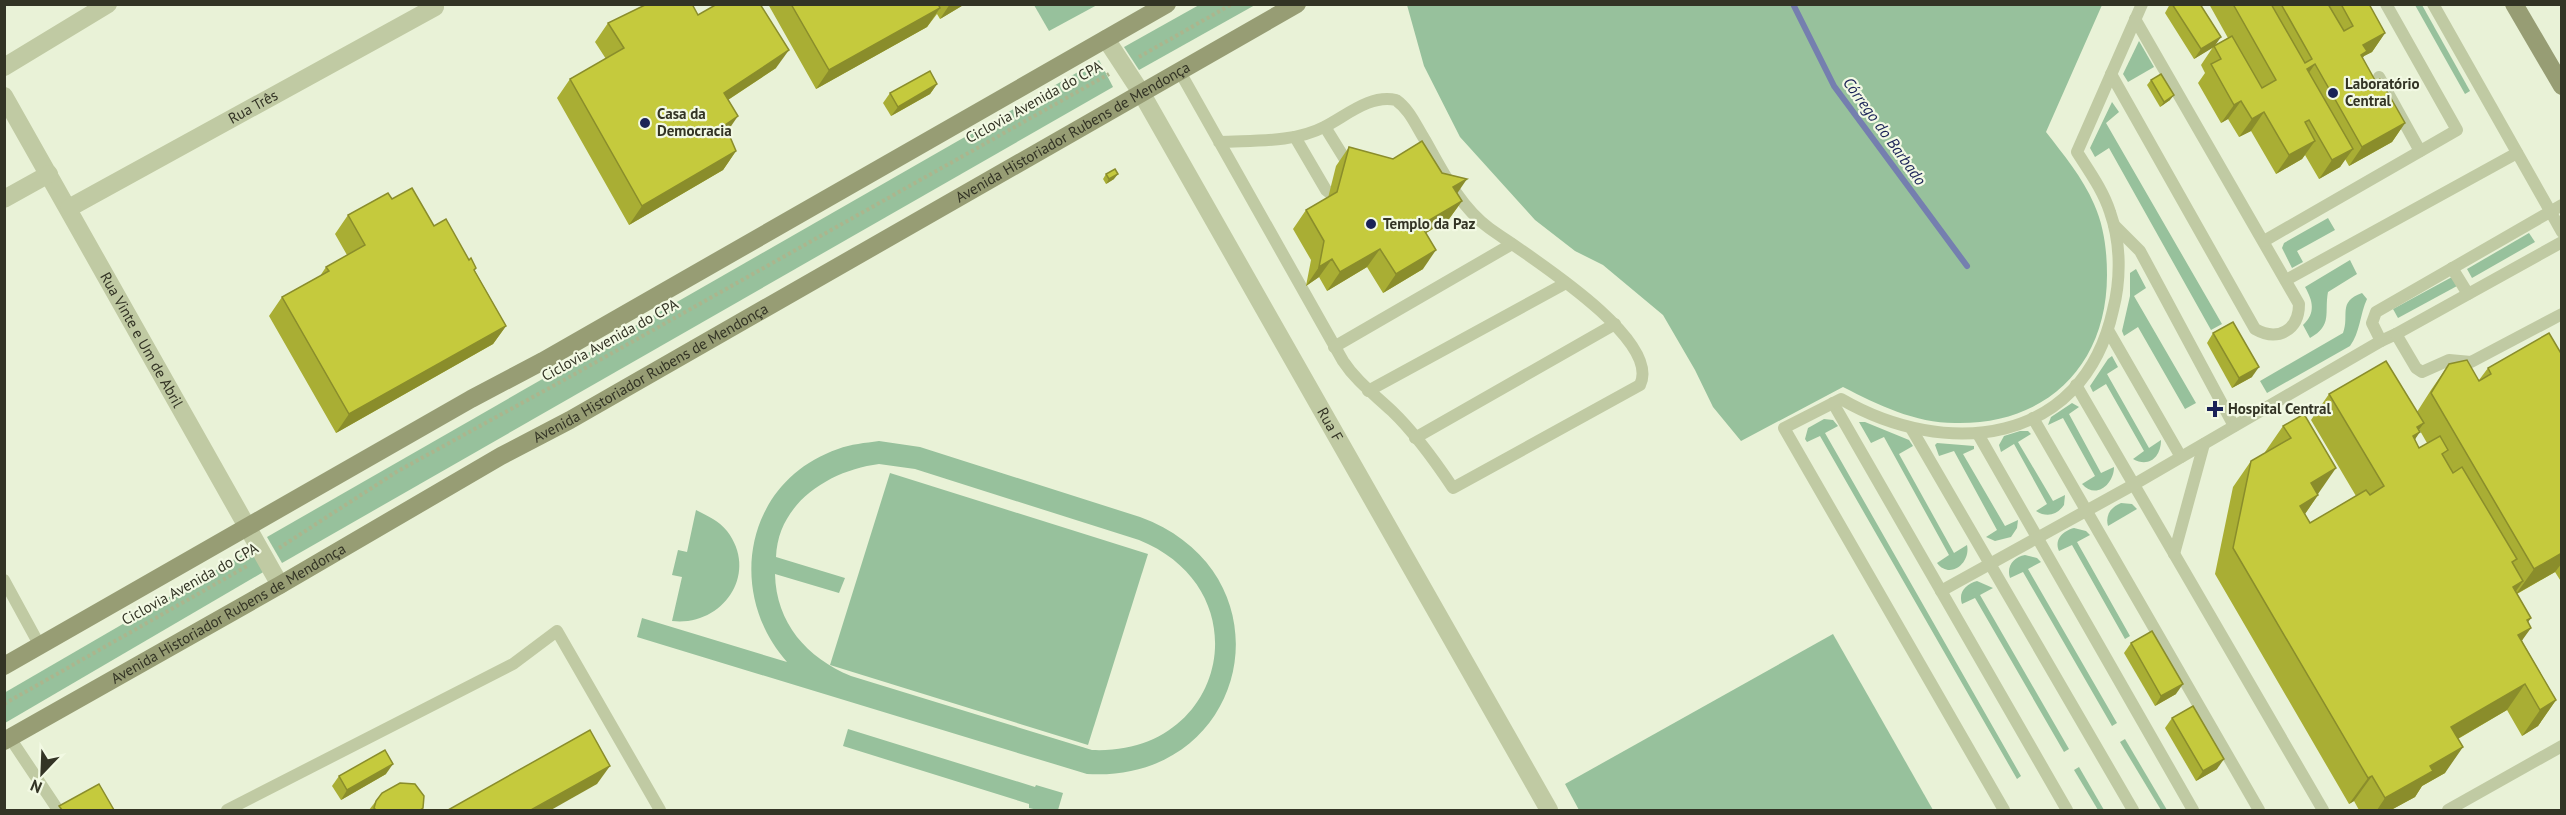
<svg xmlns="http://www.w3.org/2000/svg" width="2566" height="815" font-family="'PT Sans',sans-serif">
	<rect width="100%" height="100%" fill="#e9f2d7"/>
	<g fill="#97c19c" fill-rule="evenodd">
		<polygon points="1034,5 1097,5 1049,31"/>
		<polygon points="1199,5 1255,5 1139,70 1124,47"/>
		<path d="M1407,5h695l-56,127c17,22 37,46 48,72 10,22 13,47 13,71 0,91 -61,150 -152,148 -40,0 -77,-18 -112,-36l-102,54 -28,-34 -18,-37 -32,-55 -60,-50 -28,-14 -40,-31 -75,-83 -36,-71z"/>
		<polygon points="2415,5 2422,5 2470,91 2465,94"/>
		<polygon points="2139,41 2154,67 2128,82 2123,74"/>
		<polygon points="1099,60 1113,87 282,563 267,537"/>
		<polygon points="2112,102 2119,112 2106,123 2222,324 2211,330 2109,148 2095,157 2090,148"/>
		<polygon points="2328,218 2335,230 2297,251 2303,262 2292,268 2282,248 2284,243"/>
		<polygon points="2529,233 2535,242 2472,278 2467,269"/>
		<path d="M2350,260l7,14 -29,18c-4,21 5,33 -18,46l-7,-13c13,-12 10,-24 2,-38z"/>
		<polygon points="2136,269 2146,288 2134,296 2196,403 2185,409 2138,327 2124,336 2122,331 2130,296 2130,273"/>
		<polygon points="2452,277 2457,286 2398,318 2393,309"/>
		<path d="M2362,293l5,6c-7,15 -7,34 -17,47l-83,47 -7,-12 83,-48c7,-18 -6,-31 19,-40z"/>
		<path d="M2112,356l6,11 -11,7 42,74 12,-8c0,17 -12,28 -28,19l11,-8 -38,-67 -13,8 -3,-6 18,-27z"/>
		<path d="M2072,403l7,4 -10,7 32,59 13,-6c0,17 -18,33 -32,17l13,-8 -32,-58 -15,7 3,-8z"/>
		<polygon points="1824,419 1833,420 1838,426 1825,433 2021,776 2017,779 1820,436 1807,442 1805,439 1808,428"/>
		<path d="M1859,422h6l44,18 4,6 -14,8 55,99 13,-8c4,18 -17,35 -30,18l12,-8 -65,-118 -13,6z"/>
		<path d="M2020,431h8l3,3 -13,8 35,59 12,-6 -1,10c-7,10 -17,13 -28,6l11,-7 -33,-60 -13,8 -2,-7 5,-9z"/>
		<path d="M879,441l41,6 220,70c155,57 111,267 -53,257l-450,-137 5,-19 145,44c-62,-70 -42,-181 51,-213 13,-5 27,-6 41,-8zM879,464l36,5 224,71c124,50 88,216 -47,210l-241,-74c-44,-18 -75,-53 -76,-102l64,19 6,-15 -69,-21c2,-55 55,-87 103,-93z"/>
		<polygon points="1937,443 1974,446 1974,449 1963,454 2005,526 2018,520 2017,528 2011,537 1995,541 1986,537 1997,530 1954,451 1939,456 1935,445"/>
		<polygon points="890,473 1148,554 1088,745 830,665"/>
		<path d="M2121,503l11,1 5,5 -29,17c-3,-11 3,-19 13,-23z"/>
		<path d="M696,510c12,6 23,11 31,21 33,43 -5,96 -55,90l10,-44 -10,-2 6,-25 9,2z"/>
		<path d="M2074,528l12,3 4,4 -13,7 53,94 -5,3 -53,-94 -13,6c-5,-12 4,-20 15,-23z"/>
		<polygon points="252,549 265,571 5,723 4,693"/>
		<path d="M2025,555l12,3 4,4 -13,7 89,154 -5,3 -89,-154 -13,6c-4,-12 4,-21 15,-23z"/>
		<path d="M1977,581l16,7 -13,7 89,154 -5,3 -89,-154 -13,6c-4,-12 4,-20 15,-23z"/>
		<polygon points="1833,634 1933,810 1579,810 1565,784"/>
		<polygon points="848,729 1035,787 1036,785 1063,793 1058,810 1038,810 1029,808 1029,804 843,746"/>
		<polygon points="2125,739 2167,810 2161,810 2120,742"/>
		<polygon points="2079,767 2104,810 2098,810 2074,770"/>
	</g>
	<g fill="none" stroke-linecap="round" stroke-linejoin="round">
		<polyline stroke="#757faf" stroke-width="6" points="1793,4 1834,86 1967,266"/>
		<g stroke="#acb58d" stroke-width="4" stroke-dasharray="3 3" stroke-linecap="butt">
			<polyline points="1139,57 1232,4"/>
			<polyline points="279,548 398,471 573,375 1109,74"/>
			<polyline points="4,704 249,565"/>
		</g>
		<g stroke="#c0caa3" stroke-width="12">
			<polyline points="2433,4 2562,232"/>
			<path d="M1180,72l163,289c13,20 31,33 49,50 24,23 43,50 61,77l187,-103c23,-47 -118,-133 -151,-157 -29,-21 -47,-58 -64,-88 -9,-14 -15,-30 -29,-40 -26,-6 -50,16 -72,27 -31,16 -70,13 -105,15"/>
			<path d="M2111,74l144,255c23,13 44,1 44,-25l-164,-285"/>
			<polyline points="2379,77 2420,151"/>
			<polyline points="1325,127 1351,169"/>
			<polyline points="1295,137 1326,190 1331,194 1342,195"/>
			<polyline points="2562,205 2376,312 2372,323 2381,341 2396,334 2416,368 2422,372 2449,360 2471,362 2562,314"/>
			<polyline points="2114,225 2140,251 2234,426"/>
			<polyline points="2264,241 2457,130 2386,4"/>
			<polyline points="2452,268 2468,294"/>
			<polyline points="2286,280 2517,153"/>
			<polyline points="2108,330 2181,457"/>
			<polyline points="2396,334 2562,242"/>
			<polyline points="1334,347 1512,244"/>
			<polyline points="2076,385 2323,810"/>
			<polyline points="1368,391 1566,283"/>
			<polyline points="1833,403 2067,810"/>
			<polyline points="2033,418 2259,810"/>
			<polyline points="1911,428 2133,810"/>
			<polyline points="1978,434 2193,810"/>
			<polyline points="1415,438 1615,324"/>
			<polyline points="2174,554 2204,444"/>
			<polyline points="4,580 40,646"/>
			<polyline points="1941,591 2133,485 2381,341"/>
			<polyline points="10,738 58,810"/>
			<polyline points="227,810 513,664 557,631 660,810"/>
			<path d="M2004,810l-220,-382 57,-29c105,61 242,47 272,-89 8,-31 8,-67 -3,-98 -7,-22 -21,-41 -33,-60l65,-148"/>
			<polyline points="2448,810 2562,746"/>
		</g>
		<g stroke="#c0caa3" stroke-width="18">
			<path id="s1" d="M1106,39l36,55 407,716"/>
			<polyline points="4,67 108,4"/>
			<path id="s2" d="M4,96l276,489"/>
			<polyline points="4,199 49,174"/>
			<path id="s3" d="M69,208l366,-201 -2,-3"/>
		</g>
		<g stroke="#979d74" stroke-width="18">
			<polyline points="2514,4 2562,86"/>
			<polyline points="4,666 471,399 543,361 1167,4"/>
			<path id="s4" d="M4,741l276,-156 221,-129 69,-36 727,-416"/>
		</g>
	</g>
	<g fill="#a9ae34" fill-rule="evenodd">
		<polygon points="768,4 965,4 940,19 937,14 927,27 816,89"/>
		<polygon points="2170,4 2200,4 2215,45 2228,38 2209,4 2369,4 2385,33 2372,52 2364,56 2362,58 2376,82 2405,123 2392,142 2349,166 2345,159 2340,167 2319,179 2305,155 2302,159 2276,174 2251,131 2239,137 2228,119 2221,123 2198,83 2205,73 2201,65 2213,47 2194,59 2165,13"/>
		<polygon points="698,15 776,68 728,100 727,132 736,151 723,170 629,225 557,98 570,79 606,59 595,42 608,23"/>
		<polygon points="2151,80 2170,100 2160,107 2147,85"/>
		<polygon points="937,84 930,94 891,116 883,103 890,93"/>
		<polygon points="1349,147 1442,173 1462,201 1449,219 1426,233 1423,269 1383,293 1367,267 1327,291 1319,277 1306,286 1311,260 1293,229 1306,210 1328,198 1336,166"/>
		<polygon points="1106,174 1114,179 1106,184 1103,179"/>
		<polygon points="392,199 434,226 475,271 506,326 493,344 336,433 269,316 282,297 320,276 326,267 347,255 335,234 348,215"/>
		<polygon points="2213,333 2252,377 2232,388 2207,343"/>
		<path d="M2562,355v228l-7,-11 -38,22 11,28 -6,19 34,59 -18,26 -16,10 -15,-26 -49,29 -13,34 -23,13 -7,11 -24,13h-32l-5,-9 -5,3 -134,-230 18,-87 18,-26 15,-8 -1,-1 18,-26 21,-12 14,81 -13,19 5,9 46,-27 -45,-76 18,-26 88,18 14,-22 18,-26 30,16 9,-12zM2419,429l8,14 -8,5 -4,-8z"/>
		<polygon points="2131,643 2176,694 2155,706 2124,653"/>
		<polygon points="2172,718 2217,769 2196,781 2165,728"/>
		<polygon points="386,774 341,800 332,786 339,776"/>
		<polygon points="376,801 421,810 369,810"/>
	</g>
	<g fill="#8a8d2b">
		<polygon points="950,4 965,4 940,19"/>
		<polygon points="940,8 927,27 816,89 829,70"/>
		<polygon points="2385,33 2372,52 2364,56 2354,70 2363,45"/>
		<polygon points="2221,37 2214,47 2194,59 2201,49"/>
		<polygon points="789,50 776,68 711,111 724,93"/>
		<polygon points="2315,64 2302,83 2307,69"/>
		<polygon points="937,84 930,94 891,116 898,107"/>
		<polygon points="2174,95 2170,100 2160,107 2164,102"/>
		<polygon points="2241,101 2228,119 2221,123 2234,105"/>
		<polygon points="2264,112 2251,131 2239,137 2252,119"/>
		<polygon points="738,116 725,135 725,125"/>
		<polygon points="2405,123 2392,142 2349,166 2362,147"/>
		<polygon points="2315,141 2302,159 2276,174 2289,155"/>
		<polygon points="2353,149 2340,167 2319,179 2332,160"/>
		<polygon points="736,151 723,170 629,225 642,206"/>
		<polygon points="1118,174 1114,179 1106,184 1109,179"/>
		<polygon points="1467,179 1454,198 1453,187"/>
		<polygon points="1462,201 1449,219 1408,244 1421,225"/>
		<polygon points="1380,249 1367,267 1327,291 1340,272"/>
		<polygon points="1436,250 1423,269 1383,293 1396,274"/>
		<polygon points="1332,259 1319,277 1306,286 1319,267"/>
		<polygon points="506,326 493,344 336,433 349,414"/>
		<polygon points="2259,367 2252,377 2232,388 2239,378"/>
		<polygon points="2424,423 2415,435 2420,432 2402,458 2417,427"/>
		<polygon points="2336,468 2318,494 2293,509 2311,483"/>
		<polygon points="2318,495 2300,521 2300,506"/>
		<polygon points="2562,553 2562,563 2555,572 2516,594 2534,569"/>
		<polygon points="2523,581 2505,607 2513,587"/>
		<polygon points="2531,618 2519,635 2531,628 2513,653 2500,661 2527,620"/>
		<polygon points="2183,684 2176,694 2155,706 2161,696"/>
		<polygon points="2525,684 2507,710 2433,753 2451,727"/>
		<polygon points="2556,700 2538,726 2522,736 2540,710"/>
		<polygon points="2463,747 2445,773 2422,786 2415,797 2391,810 2377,810 2385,798 2430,766"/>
		<polygon points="2224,759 2217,769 2196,781 2203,771"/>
		<polygon points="393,764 386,774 341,800 347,790"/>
		<polygon points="610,766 597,784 551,810 531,810"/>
		<polygon points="2372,776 2354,801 2349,804 2368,778"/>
	</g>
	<g fill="#c5ca3d" stroke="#8a8d2b" stroke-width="1.5">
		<polygon points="647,4 692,4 698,15 717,4 760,4 789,50 724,93 738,116 725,125 736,151 642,206 570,79 624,48 608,23"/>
		<polygon points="791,4 938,4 940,8 829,70"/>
		<polygon points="2172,4 2200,4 2221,37 2201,49"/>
		<polygon points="2233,4 2271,4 2305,63 2312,59 2281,4 2328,4 2344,31 2353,26 2341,4 2369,4 2385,33 2363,45 2367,51 2361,55 2376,82 2380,79 2405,123 2362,147 2315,64 2307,69 2353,149 2332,160 2309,120 2305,122 2315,141 2289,155 2264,112 2252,119 2241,101 2234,105 2211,64 2221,59 2214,46 2232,36 2262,88 2276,80"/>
		<polygon points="930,71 937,84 898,107 890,93"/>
		<polygon points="2161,74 2174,95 2164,102 2151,80"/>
		<polygon points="1422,141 1442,173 1467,179 1453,187 1462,201 1421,225 1436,250 1396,274 1380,249 1340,272 1332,259 1319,267 1324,241 1306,210 1337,192 1349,147 1393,159"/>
		<polygon points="1115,169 1118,174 1109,179 1106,174"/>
		<polygon points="412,188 434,226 446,219 469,260 471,258 476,268 474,270 506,326 349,414 282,297 329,271 326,267 365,245 348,215 388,193 392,199"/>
		<polygon points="2233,322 2259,367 2239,378 2213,333"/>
		<polygon points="2549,333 2562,355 2562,553 2534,569 2431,393 2449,364 2467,360 2479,381 2491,374 2488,368"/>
		<polygon points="2386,361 2424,423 2417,427 2420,432 2413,436 2419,448 2440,436 2448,450 2442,454 2453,473 2462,467 2517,559 2512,562 2523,581 2513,587 2531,618 2527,620 2531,628 2518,635 2556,700 2540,710 2525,684 2451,727 2463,747 2430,766 2433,771 2385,798 2372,776 2368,778 2233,548 2251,461 2291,438 2283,426 2304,414 2336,468 2311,483 2318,495 2300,506 2310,523 2366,490 2370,495 2384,486 2329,394"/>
		<polygon points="2152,631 2183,684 2161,696 2131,643"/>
		<polygon points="2193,706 2224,759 2203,771 2172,718"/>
		<polygon points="590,730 610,766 531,810 448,810"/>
		<polygon points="385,750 393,764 347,790 339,776"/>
		<polygon points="400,783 415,784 424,796 423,808 420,810 376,810 374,808 376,801 382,793"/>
		<polygon points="99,784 114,810 62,810 59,806"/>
	</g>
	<g fill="#1a2257" stroke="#f2f9e3" stroke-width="2">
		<circle cx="2333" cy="93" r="6"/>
		<circle cx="645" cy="123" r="6"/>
		<circle cx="1371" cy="224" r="6"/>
		<path d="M2212 400h6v6h6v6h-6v6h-6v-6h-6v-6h6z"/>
	</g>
	<g text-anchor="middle" stroke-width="4.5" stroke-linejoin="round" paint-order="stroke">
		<g font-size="15" font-weight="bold" fill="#333425" stroke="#f2f9e3" text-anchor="start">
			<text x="2345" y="89">Laboratório<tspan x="2345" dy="17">Central</tspan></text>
			<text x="657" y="119">Casa da<tspan x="657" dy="17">Democracia</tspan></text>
			<text x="1383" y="229">Templo da Paz</text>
			<text x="2228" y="414">Hospital Central</text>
		</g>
		<g font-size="15" fill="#333425" stroke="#f2f9e3">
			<text transform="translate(1034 102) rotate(-29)" y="5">Ciclovia Avenida do CPA</text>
			<text dy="5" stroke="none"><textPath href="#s3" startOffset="210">Rua Três</textPath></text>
			<text dy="5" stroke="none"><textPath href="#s4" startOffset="1230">Avenida Historiador Rubens de Mendonça</textPath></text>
			<text dy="5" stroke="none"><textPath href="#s2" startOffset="280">Rua Vinte e Um de Abril</textPath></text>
			<text transform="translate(610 340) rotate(-29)" y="5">Ciclovia Avenida do CPA</text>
			<text dy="5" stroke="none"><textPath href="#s4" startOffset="744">Avenida Historiador Rubens de Mendonça</textPath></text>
			<text dy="5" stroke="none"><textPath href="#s1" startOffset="446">Rua F</textPath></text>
			<text transform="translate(190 584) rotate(-29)" y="5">Ciclovia Avenida do CPA</text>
			<text dy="5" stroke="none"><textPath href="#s4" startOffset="258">Avenida Historiador Rubens de Mendonça</textPath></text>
		</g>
		<g font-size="16" font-style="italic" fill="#1a2257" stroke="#f2f9e3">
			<text transform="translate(1885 131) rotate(54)" y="6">Córrego do Barbado</text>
		</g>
	</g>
	<rect width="2566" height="815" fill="none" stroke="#333425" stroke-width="12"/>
	<g transform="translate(42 773) rotate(203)" stroke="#f2f9e3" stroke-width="4.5" paint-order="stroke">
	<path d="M0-4.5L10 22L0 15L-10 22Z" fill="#333425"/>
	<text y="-9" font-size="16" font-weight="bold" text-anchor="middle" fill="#333425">N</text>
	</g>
</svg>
